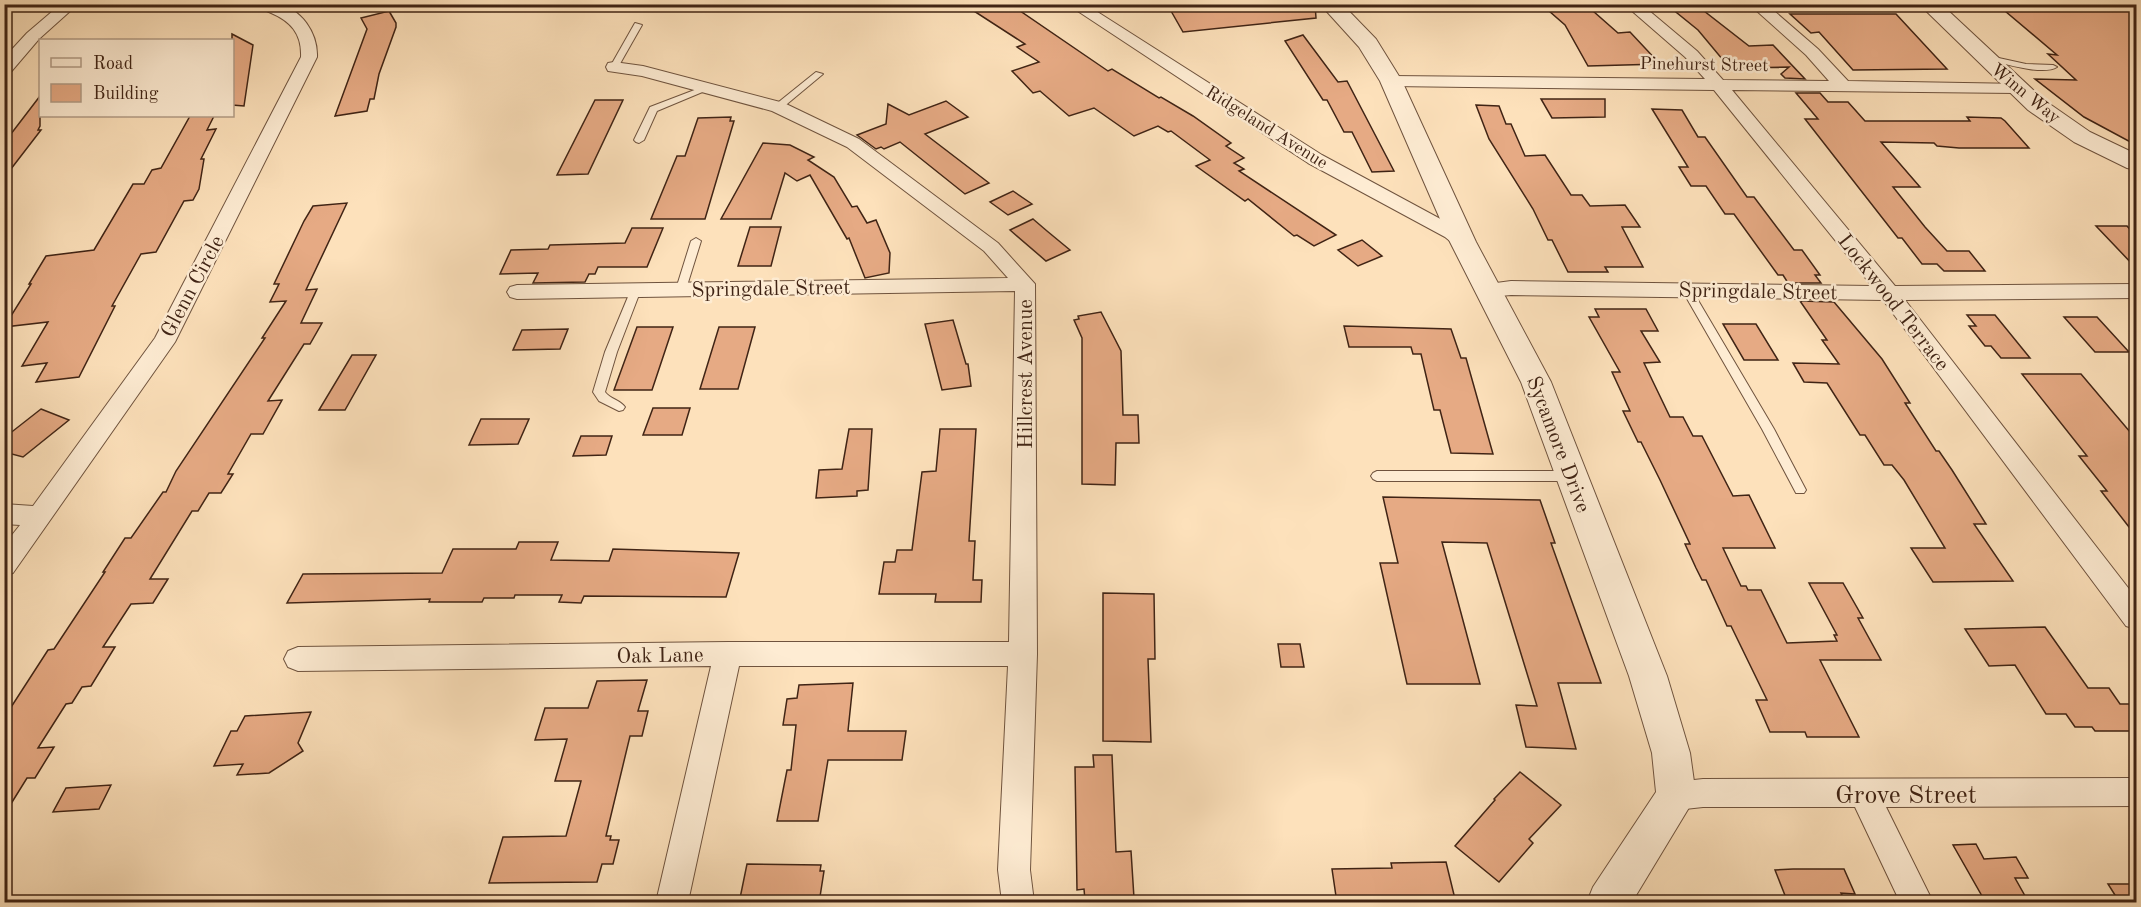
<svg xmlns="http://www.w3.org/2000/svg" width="2141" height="907" font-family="'Old Standard TT',serif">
	<rect width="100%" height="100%" fill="#fde1bb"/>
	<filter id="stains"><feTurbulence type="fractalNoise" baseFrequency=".00333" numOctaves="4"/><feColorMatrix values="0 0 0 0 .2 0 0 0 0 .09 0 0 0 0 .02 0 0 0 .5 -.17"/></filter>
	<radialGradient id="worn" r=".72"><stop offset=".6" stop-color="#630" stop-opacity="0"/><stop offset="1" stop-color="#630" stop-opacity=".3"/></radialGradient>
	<g fill="#e6aa84" stroke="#402415" stroke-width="1.5">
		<polygon points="963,4 1010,4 1108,71 1112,69 1159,98 1161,97 1193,116 1231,143 1226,146 1244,158 1234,163 1244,169 1239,171 1336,235 1314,246 1297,235 1294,236 1248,199 1245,201 1196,166 1210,160 1171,131 1168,132 1158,126 1134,136 1094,108 1069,116 1040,91 1033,93 1012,71 1039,62 1017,47 1025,44"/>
		<polygon points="1239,4 1315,4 1316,18 1183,32 1171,11"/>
		<polygon points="1541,4 1585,4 1618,33 1630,32 1660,64 1588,66 1565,25"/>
		<polygon points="1666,4 1695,4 1749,46 1773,45 1805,79 1785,78 1781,74 1789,67 1741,68 1733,59 1723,60 1698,30"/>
		<polygon points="2136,10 2136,145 2084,117 2035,79 2076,80 2048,54 2057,55 2005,11"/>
		<polygon points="389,11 396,23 396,27 379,74 374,99 370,99 367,111 335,116 367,29 361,18"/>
		<polygon points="1790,14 1896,14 1947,69 1853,70 1819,32 1811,33"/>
		<polygon points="232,34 253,45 244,106 232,105"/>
		<polygon points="1303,35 1338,82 1347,81 1394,171 1372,172 1352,132 1344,132 1327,100 1323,100 1285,41"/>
		<polygon points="1796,93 1820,93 1828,102 1848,102 1865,121 1970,121 1967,117 2001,118 2005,121 2029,148 1959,148 1937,146 1934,143 1881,142 1920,187 1893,187 1925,227 1947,251 1969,251 1985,271 1944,271 1937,264 1922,264 1902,238 1898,238 1805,119 1818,119"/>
		<polygon points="40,96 40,126 38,130 41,130 4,178 4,143"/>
		<polygon points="1541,99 1605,99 1605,117 1552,118"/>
		<polygon points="595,100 623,100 588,174 557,175"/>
		<polygon points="946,101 968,117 925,134 989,183 965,194 900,142 884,149 881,147 876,149 857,135 886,124 888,104 909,115"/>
		<polygon points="1476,105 1499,106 1506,124 1511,124 1525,156 1545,155 1571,195 1582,195 1590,206 1625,205 1640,227 1622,227 1643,267 1605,267 1608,272 1568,272 1552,240 1548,240 1533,209 1489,139"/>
		<polygon points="1652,109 1682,110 1698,137 1705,137 1747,197 1754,197 1794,250 1802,250 1820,275 1815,275 1821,283 1788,283 1783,275 1778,275 1734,214 1725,214 1706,186 1691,186 1679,167 1688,167"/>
		<polygon points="190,116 214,116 207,130 216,129 201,159 204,159 199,189 193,200 184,201 156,252 141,254 112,306 115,306 79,377 36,382 47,363 22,366 48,322 4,327 31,284 29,284 46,256 94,250 133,184 144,184 152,170 161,168"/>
		<polygon points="731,117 730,121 734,121 705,219 651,219 677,156 685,156 698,118"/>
		<polygon points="763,143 790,145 814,157 808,160 834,177 852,207 857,206 867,223 876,220 890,253 889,273 865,278 849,238 847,239 810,175 797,181 785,173 771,219 721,219"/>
		<polygon points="1013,191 1032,204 1008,215 990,202"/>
		<polygon points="347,203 306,290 317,289 301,323 322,323 310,344 304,344 268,401 282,400 263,434 251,434 228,474 233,474 221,493 209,493 198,511 192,511 150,579 168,579 153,603 131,604 103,647 115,647 91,686 82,687 72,703 66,704 38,748 54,747 35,778 27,778 4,815 4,718 48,650 54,649 105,572 103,572 125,538 131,538 163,492 166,492 176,471 265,338 262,338 286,301 270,302 279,284 274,284 304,221 313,206"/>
		<polygon points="1033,219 1047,231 1070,250 1046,261 1010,230"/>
		<polygon points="2096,226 2127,226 2136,236 2136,268"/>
		<polygon points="750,227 781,227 771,266 738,266"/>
		<polygon points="632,228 663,228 647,267 598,267 595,274 589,274 585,282 533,283 538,273 500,274 511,250 548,249 550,245 625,243"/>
		<polygon points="1362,240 1382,256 1358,266 1338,250"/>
		<polygon points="1800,301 1834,302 1882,359 1910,403 1905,403 1936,451 1939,451 1952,470 1986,524 1974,524 2013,581 1933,582 1911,548 1945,548 1904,480 1892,465 1884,465 1865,435 1860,435 1827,383 1804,382 1793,363 1839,364 1822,340 1827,340"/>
		<polygon points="1595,309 1646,309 1658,331 1641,331 1660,362 1644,363 1670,417 1683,417 1693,436 1702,436 1733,496 1749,495 1775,548 1723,548 1741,586 1746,586 1748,590 1761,590 1787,643 1837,641 1834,635 1837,635 1809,583 1843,583 1863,618 1858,618 1881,660 1820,660 1859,737 1807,737 1805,732 1770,732 1756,700 1767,700 1731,626 1727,626 1706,580 1702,580 1696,568 1685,544 1690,544 1660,480 1641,442 1638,442 1623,411 1630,411 1612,372 1620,372 1589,317 1599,317"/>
		<polygon points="1101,312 1121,351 1123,415 1138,415 1139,443 1116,443 1115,485 1082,484 1082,338 1074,320 1079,319 1078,316"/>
		<polygon points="1967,315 1995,315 2030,358 2001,358 1991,346 1985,346 1969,326 1976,326"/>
		<polygon points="2064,317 2097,317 2129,352 2095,352"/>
		<polygon points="953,320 966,364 968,364 971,386 942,390 925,324"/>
		<polygon points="1723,324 1756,324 1778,360 1744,360"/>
		<polygon points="1344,326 1451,329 1461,358 1466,358 1493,454 1451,453 1440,410 1434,410 1421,354 1413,354 1411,347 1349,347"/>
		<polygon points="637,327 673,327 652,390 614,390"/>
		<polygon points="719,327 755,327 738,389 700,389"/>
		<polygon points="568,329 560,349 513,350 522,330"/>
		<polygon points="352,355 376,355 345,410 319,410"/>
		<polygon points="2022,374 2081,374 2136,439 2136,536 2101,491 2107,491 2079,456 2087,456"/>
		<polygon points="653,408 690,408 682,435 643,435"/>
		<polygon points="41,409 69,420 23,457 4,452 4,438"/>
		<polygon points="481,419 529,419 518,444 469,445"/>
		<polygon points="849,429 872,429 868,490 857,491 857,496 816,498 819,470 842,469"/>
		<polygon points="940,429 976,429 969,541 975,541 973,580 982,580 981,602 935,602 936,594 879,594 884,562 895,562 897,550 912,550 922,472 936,471"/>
		<polygon points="581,436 612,436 606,455 573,456"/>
		<polygon points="1383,497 1540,500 1555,543 1551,543 1601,683 1558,683 1576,749 1526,747 1516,705 1537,706 1487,543 1442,542 1480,684 1407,684 1380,563 1398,563"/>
		<polygon points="519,542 558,542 551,560 609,561 613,549 739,553 726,597 584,596 581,603 559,602 562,595 515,595 514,598 484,598 482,602 429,602 430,599 287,603 303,574 442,573 453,549 516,549"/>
		<polygon points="1103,593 1154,594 1155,659 1148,659 1151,742 1103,741"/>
		<polygon points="2045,627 2088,688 2109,688 2120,704 2129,704 2136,714 2136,731 2095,731 2092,727 2075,727 2066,714 2046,714 2015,665 1989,666 1965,629"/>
		<polygon points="1278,644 1300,644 1304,667 1281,667"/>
		<polygon points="647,680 638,711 648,711 642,736 630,736 606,836 611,836 610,840 619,840 613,864 602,864 597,882 489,883 503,837 566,836 581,781 555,781 567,739 535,740 545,708 588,708 597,681"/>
		<polygon points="853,683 848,731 906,731 902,760 828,760 818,821 777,821 787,770 791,770 796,725 783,725 787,699 797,698 799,685"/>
		<polygon points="311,712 298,743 303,751 269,773 237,775 243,764 214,766 231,731 237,731 245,716"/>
		<polygon points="1093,755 1112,755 1116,852 1131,851 1134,898 1085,900 1084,889 1077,890 1075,767 1094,767"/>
		<polygon points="1520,772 1561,805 1529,839 1533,843 1499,882 1455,846 1495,800 1494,799"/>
		<polygon points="111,785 99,809 53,812 66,788"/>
		<polygon points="1976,844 1984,859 2016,857 2028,878 2015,878 2029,903 1986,903 1953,845"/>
		<polygon points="1446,862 1456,903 1337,903 1332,869 1392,868 1391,863"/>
		<polygon points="747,864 821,865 820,871 824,871 819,903 739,903"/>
		<polygon points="1793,869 1844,869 1855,894 1841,893 1846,903 1788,903 1775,870"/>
		<polygon points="2108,884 2136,884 2136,903 2120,903"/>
	</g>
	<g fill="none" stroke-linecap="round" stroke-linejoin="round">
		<defs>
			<g id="service">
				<polygon points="635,23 642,25 617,69 611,69 610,67"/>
				<path d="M1985,55l41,9 27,1 4,2c-14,9 -55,-4 -72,-8z"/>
				<polygon points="816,72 823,74 781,109 775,109 775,105"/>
				<polygon points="705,86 712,88 657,111 644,140 639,143 636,142 634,140 650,107"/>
				<polygon points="696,238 701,241 686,289 685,291 677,291 676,289 691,241"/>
				<polygon points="1687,287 1692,290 1774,429 1806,490 1804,493 1796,493 1762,429 1682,290"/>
				<path d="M635,289l5,3 -23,60 -12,40c5,7 15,8 20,15l-2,3 -4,1 -20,-10 -6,-9 12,-40 25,-60z"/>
				<polygon points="1377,471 1571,471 1575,473 1577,476 1575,479 1571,481 1377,481 1373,479 1371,476 1373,473"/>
			</g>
			<g id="minor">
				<polygon points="61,4 78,4 39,39 10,73 4,74 4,58 27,33"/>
				<path d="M252,4c8,0 16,0 24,0 26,4 42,30 41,53l-142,285 -162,231 -9,3v-31l16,-20 -16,-1v-20l29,2 122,-168 146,-281c1,-23 -10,-36 -32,-45 -6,-3 -13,-3 -17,-8z"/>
				<polygon points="1067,4 1085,4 1322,155 1459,229 1473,242 1470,246 1456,246 1445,237 1308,163"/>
				<polygon points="1624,4 1641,4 1697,51 1723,80 1829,81 1806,55 1749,4 1766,4 1818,49 1848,81 2022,84 2025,88 2022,92 2016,93 1732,90 1895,286 2136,284 2136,298 1905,300 2136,598 2136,629 2126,626 1883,300 1511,295 1488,297 1481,295 1478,290 1481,285 1511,281 1872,286 1714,90 1391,86 1385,85 1383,81 1385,77 1391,76 1705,79 1685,57"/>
				<polygon points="614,62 643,66 784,103 859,139 998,243 1035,284 1037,654 1030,870 1034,902 1002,902 998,870 1008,666 739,666 688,902 656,902 711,666 298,671 288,667 284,659 288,651 298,647 728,642 1009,642 1015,291 517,299 510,297 507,292 510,287 517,285 1008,278 984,251 847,147 772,111 642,76 608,71 606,67 608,63"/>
				<polygon points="2136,778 2136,806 1886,807 1933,902 1900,902 1855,807 1703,807 1676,810 1665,806 1661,796 1665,786 1676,782 1703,779"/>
			</g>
			<g id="tertiary">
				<polygon points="1320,4 1342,4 1376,39 1402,81 1476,242 1551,382 1667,676 1690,753 1696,796 1632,902 1587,902 1593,887 1656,792 1652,753 1629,676 1521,382 1450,242 1380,81 1359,47"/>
				<polygon points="1919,4 1941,4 2044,100 2090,132 2136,154 2136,170 2127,168 2074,142 2028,110"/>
			</g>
		</defs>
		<use href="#service" stroke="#6f533e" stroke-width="2"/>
		<use href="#minor" stroke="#6f533e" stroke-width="2"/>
		<use href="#tertiary" stroke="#6f533e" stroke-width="2"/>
		<use href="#service" fill="#feecd3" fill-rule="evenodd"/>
		<use href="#minor" fill="#feecd3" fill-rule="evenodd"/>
		<use href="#tertiary" fill="#feecd3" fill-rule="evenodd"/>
	</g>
	<g text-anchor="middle" stroke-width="5" stroke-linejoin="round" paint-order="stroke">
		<g font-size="18" fill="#402415" stroke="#feecd3">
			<text transform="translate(1704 64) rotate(1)" y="6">Pinehurst Street</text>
			<text transform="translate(2026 93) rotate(39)" y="6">Winn Way</text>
			<text transform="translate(1267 127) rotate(32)" y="6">Ridgeland Avenue</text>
		</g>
		<g font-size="21" fill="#402415" stroke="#feecd3">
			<text transform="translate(192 286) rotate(-62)" y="7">Glenn Circle</text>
			<text transform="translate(771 288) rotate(-1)" y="7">Springdale Street</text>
			<text transform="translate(1758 291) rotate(1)" y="7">Springdale Street</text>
			<text transform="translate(1894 302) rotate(52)" y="7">Lockwood Terrace</text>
			<text transform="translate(1025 374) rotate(-90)" y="7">Hillcrest Avenue</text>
			<text transform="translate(1559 444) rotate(69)" y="7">Sycamore Drive</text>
			<text transform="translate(660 655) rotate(-1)" y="7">Oak Lane</text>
		</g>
		<g font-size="26" fill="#402415" stroke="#feecd3">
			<text x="1906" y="803">Grove Street</text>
		</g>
	</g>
	<rect width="2141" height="907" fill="none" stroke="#fde1bb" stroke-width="24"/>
	<rect x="6" y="6" width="2129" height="895" fill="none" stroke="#402415" stroke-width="3"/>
	<rect x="12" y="12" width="2117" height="883" fill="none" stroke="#402415" stroke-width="1.5"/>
	<rect x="39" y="39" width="195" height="78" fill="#feecd3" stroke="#b29c87" stroke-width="1.5"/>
	<rect x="51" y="58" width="30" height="9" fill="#feecd3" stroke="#b29c87" stroke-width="1.5"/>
	<text x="93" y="69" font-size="18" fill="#402415">Road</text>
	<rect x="51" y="84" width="30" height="18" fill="#e6aa84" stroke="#b29c87" stroke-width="1.5"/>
	<text x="93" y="99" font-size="18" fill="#402415">Building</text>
	<rect width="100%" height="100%" filter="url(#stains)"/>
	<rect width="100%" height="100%" fill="url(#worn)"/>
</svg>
